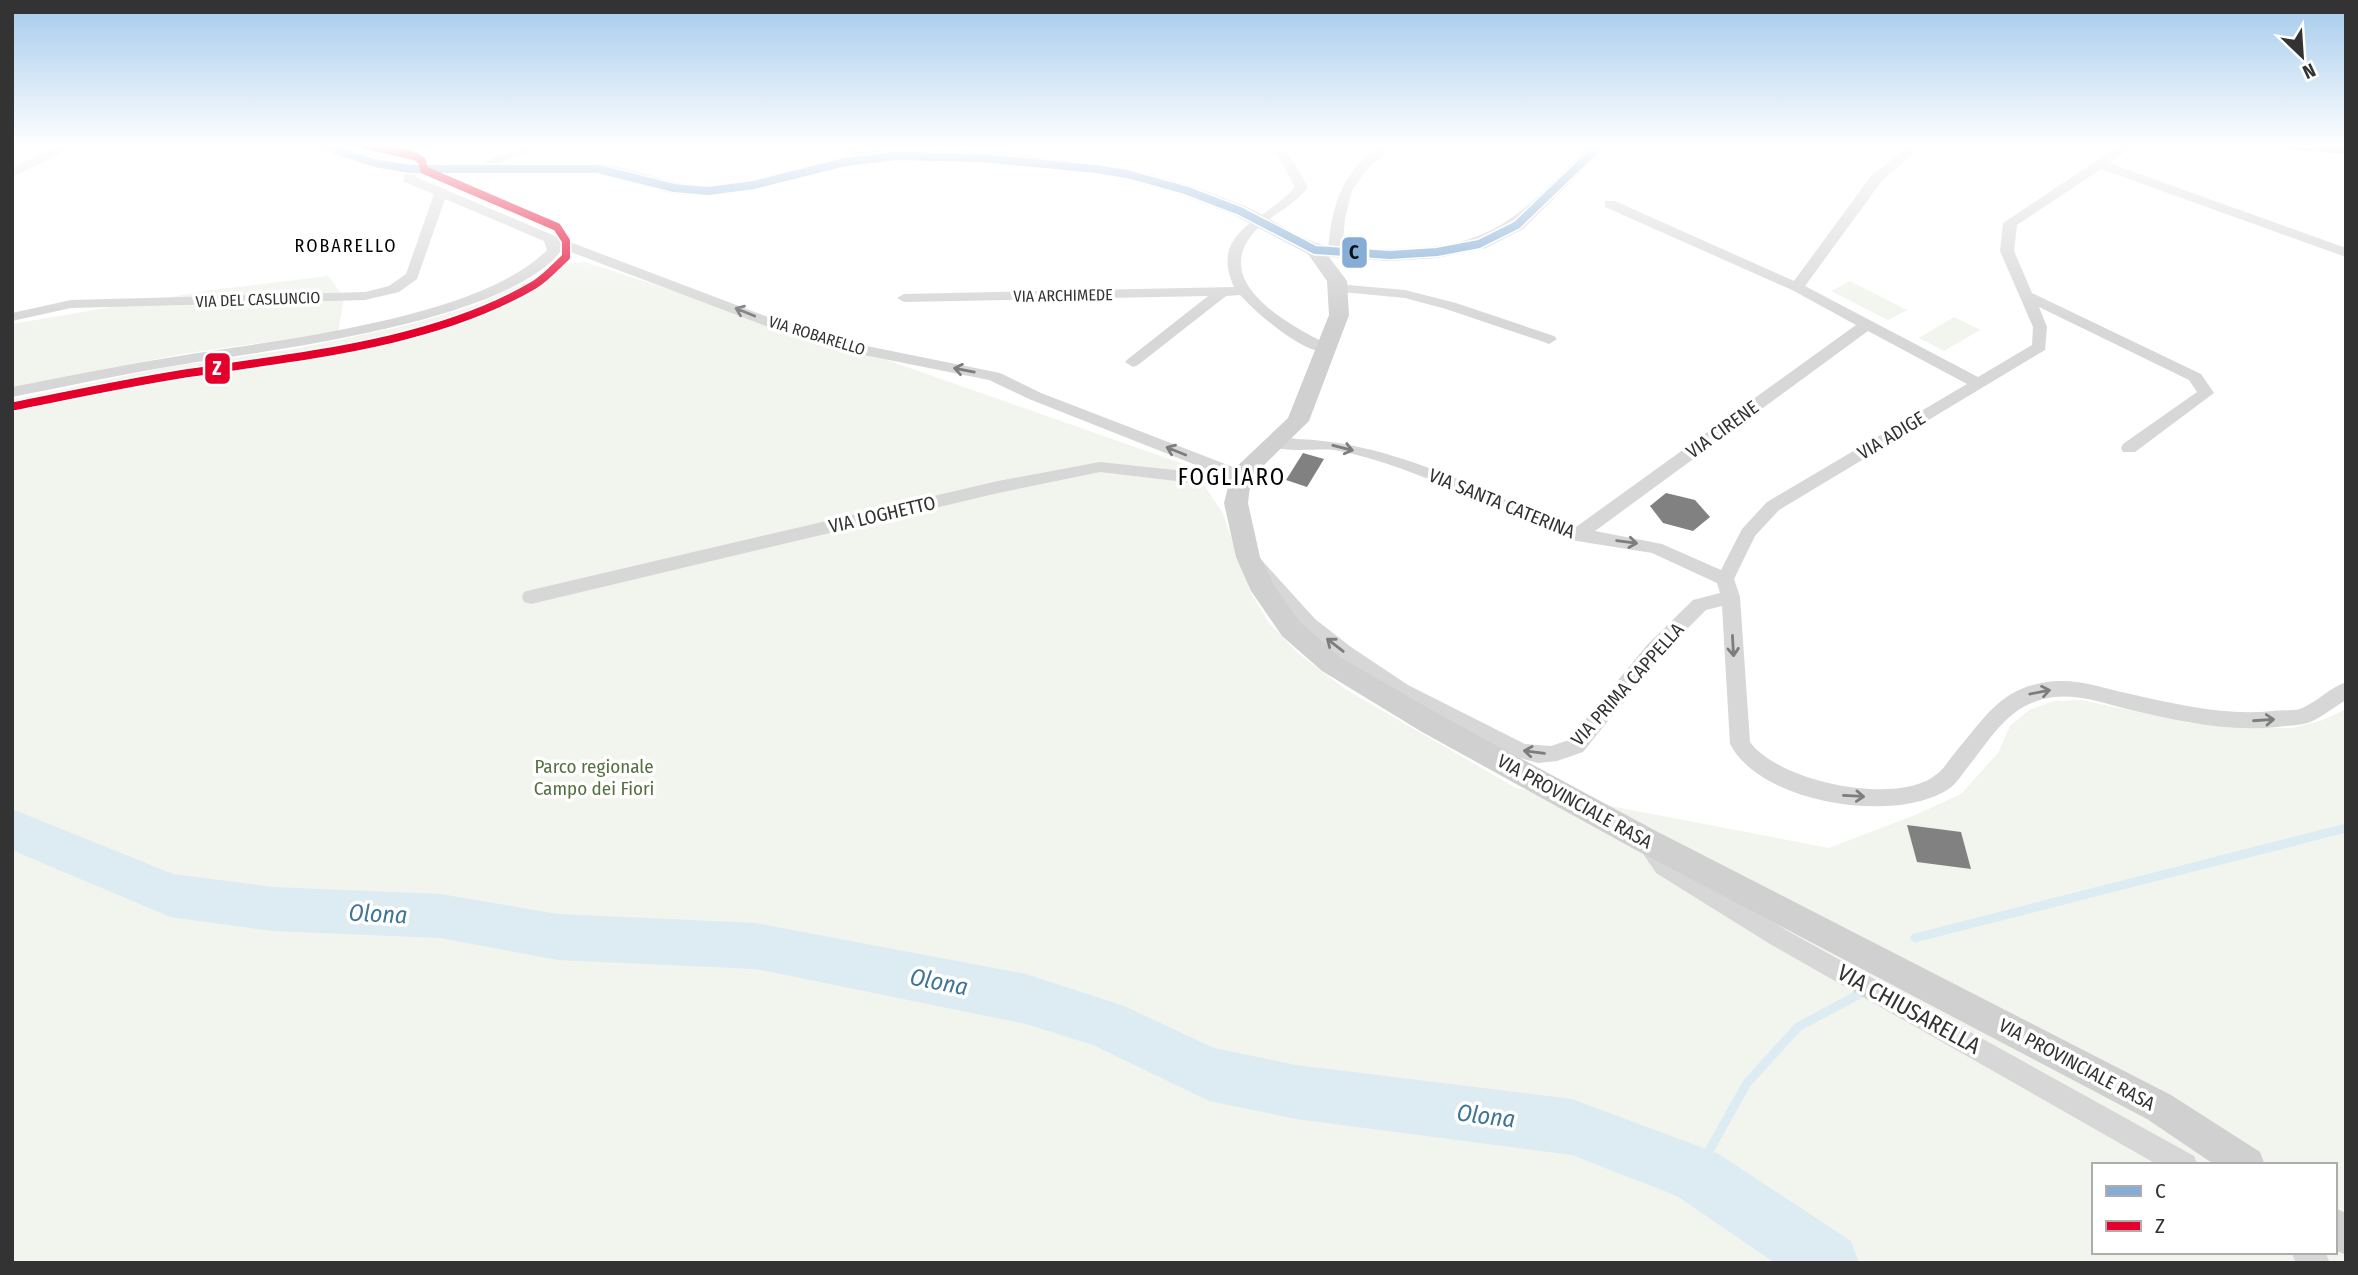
<svg xmlns="http://www.w3.org/2000/svg" width="2358" height="1275" font-family="'Fira Sans Condensed',sans-serif">
	<rect width="100%" height="100%" fill="#fff"/>
	<g fill="#f1f5ed" fill-rule="evenodd">
		<path d="M585,262l299,97 308,108 30,45 29,81 18,30 29,30 47,36 171,99 313,60 86,-33 46,-21 37,-41 12,-27 19,-16 25,-9 27,-1 108,23 58,5h46l30,-8 23,-11v554h-2334v-863l150,-32 138,-20 100,-21 71,-20 93,-43zM2094,1165h241v87h-241z"/>
		<polygon points="328,276 344,297 338,332 182,354 12,387 12,324 212,290"/>
		<polygon points="1850,281 1907,310 1888,320 1831,291"/>
		<polygon points="1954,317 1980,330 1944,351 1919,338"/>
	</g>
	<g fill="none" stroke-linecap="round" stroke-linejoin="round">
		<g stroke="#ddebf3" stroke-width="9">
			<polyline points="1915,938 2346,828"/>
			<polyline points="1696,1174 1747,1083 1798,1027 1865,991"/>
		</g>
		<polygon fill="#ddebf3" fill-rule="evenodd" points="12,809 173,874 273,887 440,894 558,914 756,923 1026,974 1124,1006 1214,1048 1296,1065 1572,1099 1717,1153 1851,1241 1859,1263 1775,1263 1677,1196 1572,1155 1296,1119 1209,1101 1093,1045 1026,1024 756,969 558,960 440,938 273,931 170,917 12,850"/>
	</g>
	<g fill="#818181">
		<polygon points="1303,453 1324,459 1307,487 1286,480"/>
		<polygon points="1666,493 1695,500 1710,517 1693,531 1663,523 1650,506"/>
		<polygon points="1907,825 1961,832 1971,869 1917,862"/>
	</g>
	<g fill="none" stroke-linecap="round" stroke-linejoin="round">
		<g fill="#d7d7d7" fill-rule="evenodd">
			<polygon points="60,145 77,145 12,177 12,168"/>
			<polygon points="527,145 545,145 475,173 471,174 465,170"/>
			<polygon points="831,145 848,145 866,153 871,145 884,145 872,161 868,162"/>
			<path d="M1272,145h12l24,42c-15,21 -42,29 -57,49 -39,50 45,93 81,110l3,3 -3,3c-24,6 -76,-39 -92,-57l-14,1 -88,69 -5,2 -8,-5 3,-3 80,-63 -304,6 -7,-4 7,-4 330,-7c-26,-58 33,-66 61,-100z"/>
			<path d="M1381,145h15l-29,24 -15,21 -7,28 -3,35 -7,4 -5,-1 -2,-3c3,-46 13,-81 53,-108z"/>
			<path d="M1897,145h17l4,4 -37,33 -76,104 173,91 54,-32 1,-18 -33,-76 3,-28 117,-78h15l-26,18 237,85v9l-245,-88 -84,56 -3,26 18,42 169,81 13,19 -79,59h-12l-2,-4 2,-4 74,-52 -8,-12 -150,-73 8,20 -2,23 -266,160 -24,26 -21,43 6,18 10,145c29,40 148,65 187,32 7,-5 12,-14 17,-20 33,-39 49,-70 104,-73 23,-1 46,7 68,12 49,11 97,23 147,18 8,-1 19,0 27,-2 16,-6 29,-21 46,-27v18c-12,7 -24,17 -36,22 -10,4 -22,3 -32,5 -52,5 -101,-6 -151,-18 -23,-6 -49,-15 -73,-12 -45,6 -60,38 -87,71 -5,6 -10,15 -17,20 -53,37 -189,16 -220,-44l-8,-138 -16,4 -45,45 -78,97 -26,9 -19,2 -29,-8 -32,-15 -63,-33 -59,-36 -61,-49 -48,-58 -3,-4 3,-4h12l57,63 36,28 57,38 117,59 26,2 18,-6 78,-95 46,-45 27,-7 -3,-10 -65,-30 -75,-12 -23,-7c-68,-29 -148,-71 -220,-84 -16,-2 -58,4 -67,-7 7,-8 20,-5 30,-4 94,3 181,50 267,86l12,2 280,-202 -64,-35 -187,-83v-6h10l179,80 77,-105 33,-26zM1868,331l99,53 -200,118 -25,27 -21,41 -59,-26 -67,-13z"/>
			<path d="M410,165l6,4v8l146,62 227,86 58,17 153,31 41,20 205,79 2,4 -6,10 -6,2 -136,-16 -102,21 -467,111 -7,-2 -2,-5 2,-5 7,-2 467,-109 102,-19 121,13 -192,-76 -40,-19 -145,-29 -65,-20 -219,-83 1,3c-56,72 -291,99 -382,114 -56,9 -111,21 -167,32v-10c56,-11 111,-22 167,-31 96,-16 300,-37 368,-106l-3,-9 -99,-42 -28,80 -18,13 -34,8 -294,8 -59,13v-8l59,-13 294,-8 24,-6 17,-12 28,-80 -30,-12v-13z"/>
			<polygon points="1337,284 1405,290 1456,303 1554,336 1557,339 1549,344 1544,342 1446,309 1405,298 1332,291 1332,285"/>
			<polygon points="1647,834 1655,836 1672,859 1786,930 2194,1156 2198,1165 2158,1165 1770,944 1656,873 1636,843 1639,836"/>
			<polygon points="2291,1252 2325,1252 2330,1263 2296,1263"/>
		</g>
		<g fill="#d0d0d0" fill-rule="evenodd">
			<path d="M312,145c8,0 18,-1 27,1 24,4 46,16 71,18 63,5 126,-5 189,0 36,3 68,21 105,21 56,2 109,-26 164,-32 75,-9 154,2 228,11 51,6 102,23 149,42 24,11 46,28 71,37 23,9 96,7 121,3 71,-8 104,-54 153,-101h18l-85,84 -37,19 -49,10 -47,3 -61,-4 18,24 2,34 -40,106 -58,57 -3,25 12,54 15,30 25,35 40,35 102,59 214,115 515,264 89,57 5,13h-50l-68,-46 -513,-270 -212,-117 -100,-61 -40,-35 -31,-45 -15,-34 -12,-54 8,-32 56,-53 41,-103 -2,-34 -19,-27 -74,-39 -55,-21 -54,-15 -29,-5 -114,-11 -86,-2 -51,6 -91,23 -46,6 -34,-2 -76,-20h-188l-41,-7 -55,-18z"/>
			<polygon points="2271,145 2346,145 2346,155 2279,150"/>
			<polygon points="2335,1208 2346,1213 2346,1255 2335,1250"/>
		</g>
		<defs>
			<g id="bus-1">
				<polyline points="321,145 375,163 410,169 598,169 674,188 708,191 754,185 845,162 896,156 982,158 1096,169 1127,174 1185,190 1240,211 1315,250 1390,255 1437,252 1479,244 1517,225 1600,145"/>
				<polyline points="2284,145 2346,150"/>
			</g>
			<path id="bus-2" d="M15,406c55,-11 111,-23 167,-32 115,-18 250,-29 352,-89 12,-7 22,-19 32,-28v-16l-9,-14 -133,-57 -2,-9 -7,-5 -49,-11"/>
		</defs>
		<use href="#bus-1" stroke="#fff" stroke-width="11"/>
		<use href="#bus-2" stroke="#fff" stroke-width="11"/>
		<use href="#bus-1" stroke="#85add6" stroke-width="8"/>
		<use href="#bus-2" stroke="#e4002b" stroke-width="8"/>
	</g>
	<defs><path id="oneway-shaft" d="M-6 0H5M1.5-3L5.5 0L1.5 3" fill="none" stroke-width="1.6" stroke-linecap="round" stroke-linejoin="round" transform="scale(1.75)"/></defs>
	<g stroke="#7d7d7d">
		<use href="#oneway-shaft" transform="translate(745 312) rotate(-158)"/>
		<use href="#oneway-shaft" transform="translate(964 370) rotate(-169)"/>
		<use href="#oneway-shaft" transform="translate(1343 448) rotate(14)"/>
		<use href="#oneway-shaft" transform="translate(1176 451) rotate(-158)"/>
		<use href="#oneway-shaft" transform="translate(1627 542) rotate(8)"/>
		<use href="#oneway-shaft" transform="translate(1335 645) rotate(-142)"/>
		<use href="#oneway-shaft" transform="translate(1733 646) rotate(87)"/>
		<use href="#oneway-shaft" transform="translate(2040 692) rotate(-11)"/>
		<use href="#oneway-shaft" transform="translate(2264 720) rotate(-4)"/>
		<use href="#oneway-shaft" transform="translate(1534 752) rotate(-172)"/>
		<use href="#oneway-shaft" transform="translate(1854 796) rotate(3)"/>
	</g>
	<linearGradient id="sky" x2="0" y2="1"><stop stop-color="#a3caec"/><stop offset="0.45" stop-color="#fff"/><stop offset="1" stop-color="#fff" stop-opacity="0"/></linearGradient>
	<rect width="2358" height="324" fill="url(#sky)"/>
	<g text-anchor="middle" stroke-width="7" stroke-linejoin="round" paint-order="stroke">
		<g font-size="16" fill="#333" stroke="#fff">
			<text transform="translate(1063 295) rotate(-1)" y="6">VIA ARCHIMEDE</text>
			<text transform="translate(258 299) rotate(-2)" y="6">VIA DEL CASLUNCIO</text>
			<text transform="translate(817 335) rotate(17)" y="6">VIA ROBARELLO</text>
		</g>
		<g font-size="18" letter-spacing="2" fill="#000" stroke="#fff">
			<text x="346" y="252">ROBARELLO</text>
		</g>
		<g font-size="19" fill="#333" stroke="#fff">
			<text transform="translate(1722 429) rotate(-36)" y="7">VIA CIRENE</text>
			<text transform="translate(1891 435) rotate(-31)" y="7">VIA ADIGE</text>
			<text transform="translate(1502 503) rotate(22)" y="7">VIA SANTA CATERINA</text>
			<text transform="translate(882 514) rotate(-13)" y="7">VIA LOGHETTO</text>
			<text transform="translate(1627 684) rotate(-48)" y="7">VIA PRIMA CAPPELLA</text>
			<text transform="translate(1575 801) rotate(29)" y="7">VIA PROVINCIALE RASA</text>
			<text transform="translate(2077 1064) rotate(28)" y="7">VIA PROVINCIALE RASA</text>
		</g>
		<g font-size="19" fill="#56703f" stroke="#fff">
			<text x="594" y="773">Parco regionale<tspan x="594" dy="22">Campo dei Fiori</tspan></text>
		</g>
		<g font-size="23" letter-spacing="2" fill="#000" stroke="#fff">
			<text x="1232" y="485">FOGLIARO</text>
		</g>
		<g font-size="23" fill="#333" stroke="#fff">
			<text transform="translate(1909 1009) rotate(29)" y="8">VIA CHIUSARELLA</text>
		</g>
		<g font-size="24" font-style="italic" fill="#3f7597" stroke="#fff">
			<text transform="translate(378 914) rotate(3)" y="8">Olona</text>
			<text transform="translate(939 982) rotate(11)" y="8">Olona</text>
			<text transform="translate(1486 1116) rotate(7)" y="8">Olona</text>
		</g>
	</g>
	<g stroke="#fff" stroke-width="2.5">
		<rect x="1341" y="236" width="27" height="33" rx="7" fill="#85add6"/>
		<rect x="204" y="352" width="27" height="33" rx="7" fill="#e4002b"/>
	</g>
	<g font-size="19" text-anchor="middle" font-weight="bold" fill="#fff">
		<text x="217" y="375">Z</text>
	</g>
	<g font-size="19" text-anchor="middle" font-weight="bold" fill="#111">
		<text x="1354" y="259">C</text>
	</g>
	<rect width="2358" height="1275" fill="none" stroke="#333333" stroke-width="28"/>
	<rect x="2092" y="1163" width="245" height="91" fill="#ffffff" stroke="#adadad" stroke-width="2"/>
	<rect x="2106" y="1186" width="35" height="10" fill="#85add6" stroke="#adadad" stroke-width="2"/>
	<text x="2155" y="1198" font-size="21" fill="#333333">C</text>
	<rect x="2106" y="1221" width="35" height="10" fill="#e4002b" stroke="#adadad" stroke-width="2"/>
	<text x="2155" y="1233" font-size="21" fill="#333333">Z</text>
	<g transform="translate(2302 56) rotate(155)" stroke="#ffffff" stroke-width="5" paint-order="stroke">
	<path d="M0-5L12 26L0 18L-12 26Z" fill="#333333"/>
	<text y="-10" font-size="19" font-weight="bold" text-anchor="middle" fill="#333333">N</text>
	</g>
</svg>
